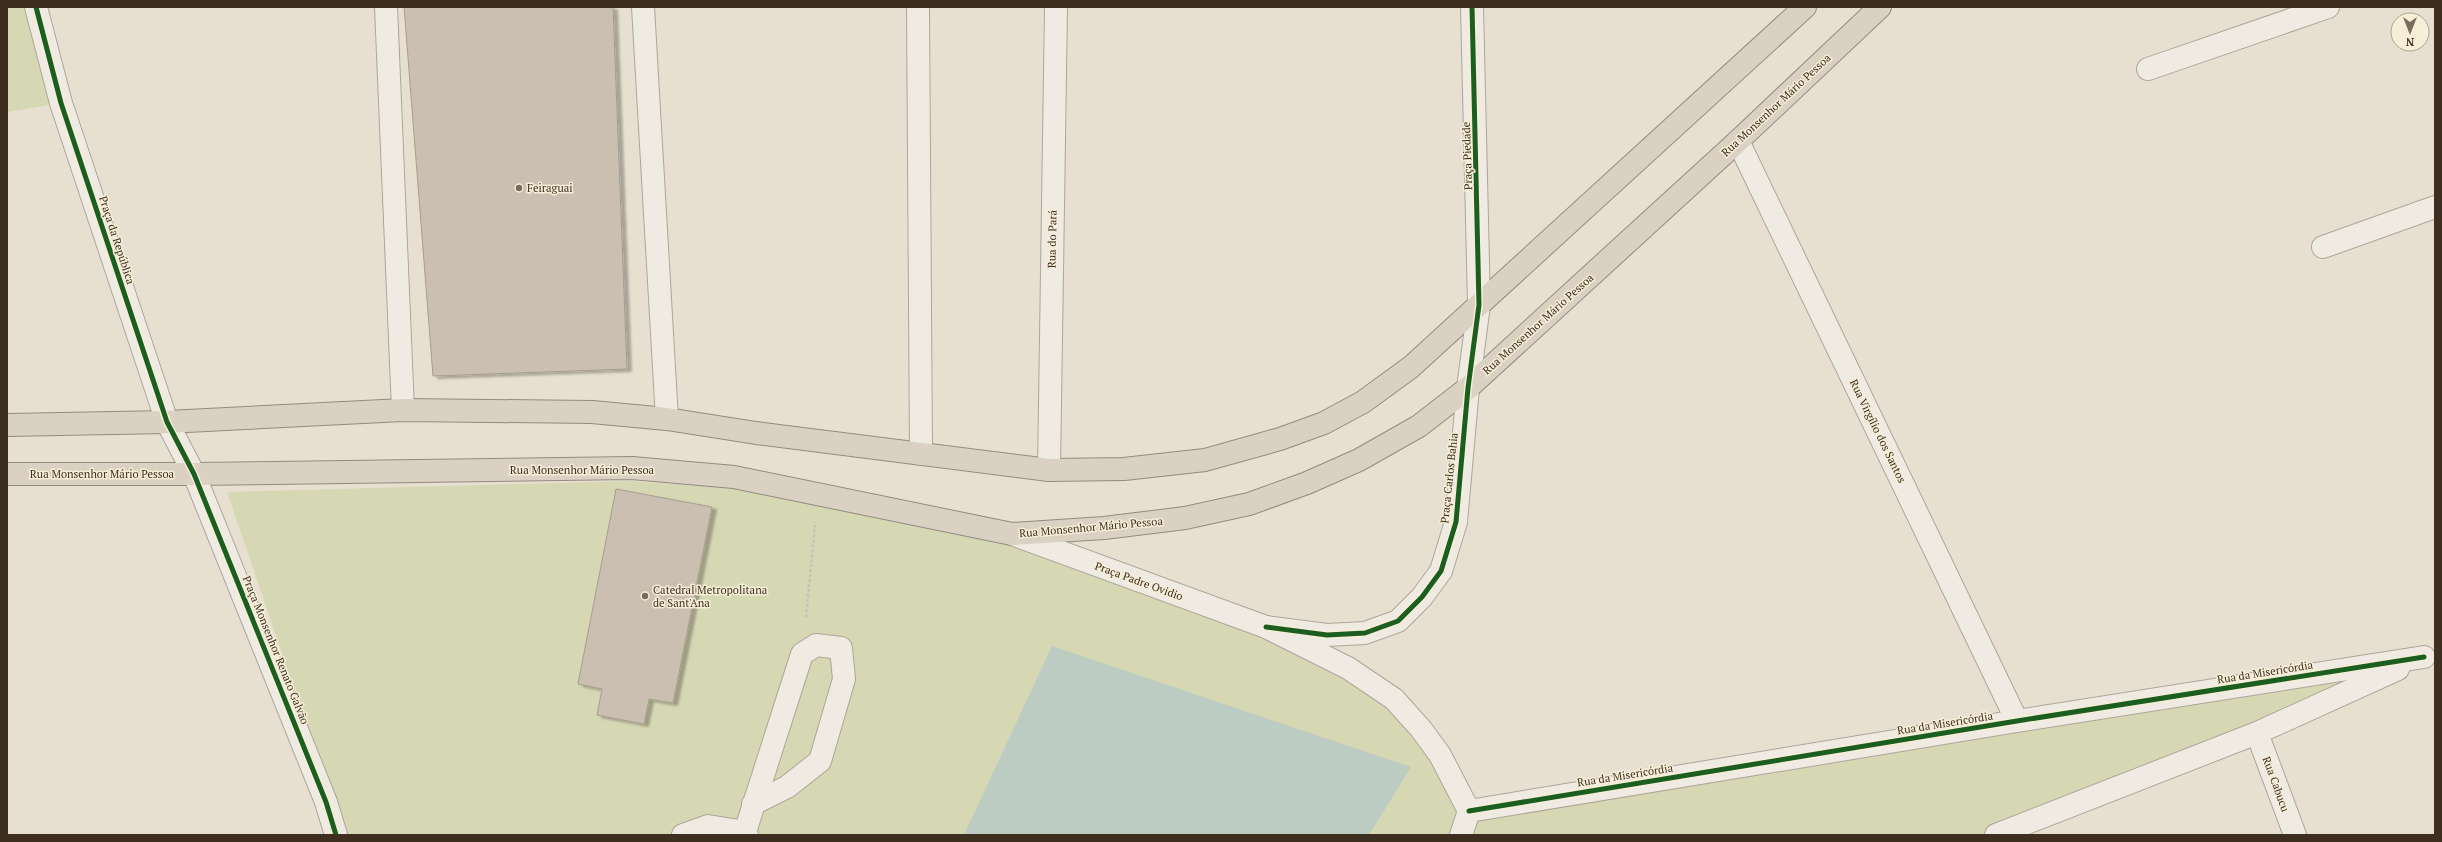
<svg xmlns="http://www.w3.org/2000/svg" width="2442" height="842" font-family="'PT Serif',serif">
	<defs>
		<filter id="shadow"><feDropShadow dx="4.5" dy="2.5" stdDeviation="1" flood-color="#0004"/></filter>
	</defs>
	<rect width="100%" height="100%" fill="#e7e0d1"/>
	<g fill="#d6d7b3">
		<polygon points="7,7 35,7 61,103 7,112"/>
		<polygon points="630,481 730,488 1006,542 1260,635 1344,676 1390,706 1417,737 1465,819 1460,835 344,835 227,492"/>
		<polygon points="2424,657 1996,835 1462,835 1469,811"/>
	</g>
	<polygon fill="#bcccc2" points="1052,646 1411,767 1369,835 964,835"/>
	<g fill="#cbbfb2" stroke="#a89c90" filter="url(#shadow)">
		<polygon points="404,7 613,7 627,369 433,376"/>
		<polygon points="616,489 712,507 673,703 649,699 644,724 597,715 602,689 578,684"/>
	</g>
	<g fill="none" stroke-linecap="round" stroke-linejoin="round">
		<defs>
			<g id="minor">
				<polyline points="36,7 61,103 167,422 194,474 326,802 336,835"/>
				<polyline points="386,7 403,410"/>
				<polyline points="643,7 667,419"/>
				<polyline points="918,7 921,454"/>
				<polyline points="2148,69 2328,7"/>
				<polyline points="1738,141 2017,721"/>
				<polyline points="2323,247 2435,207"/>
				<polyline points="1049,470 1056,7"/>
				<polyline points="1012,534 1266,627 1348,668 1394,699 1421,729 1440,755 1469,811 1461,835"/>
				<polyline points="1266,627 1327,635 1365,633 1398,621 1422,597 1441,571 1456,522 1468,388 1479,305 1472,7"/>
				<polyline points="2257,733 2295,835"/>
				<polyline points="1469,811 2017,721 2424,657"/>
				<polyline points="745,832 802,654 816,645 841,648 844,679 820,761 787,787 753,804"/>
				<polyline points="683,835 708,826 745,832 747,835"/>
				<polyline points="1996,835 2257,733 2398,669"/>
			</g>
			<g id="highway">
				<polyline points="7,425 167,422 403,410 592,412 667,419 756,433 1049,470 1124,469 1205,460 1280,439 1324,423 1363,402 1411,367 1805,7"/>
				<polyline points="7,474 194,474 632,468 734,477 1012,534 1104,528 1185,518 1249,504 1307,483 1359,460 1419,426 1468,388 1738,141 1880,7"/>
			</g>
		</defs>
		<use href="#minor" stroke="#ada599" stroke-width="24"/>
		<use href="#highway" stroke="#928b80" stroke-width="24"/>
		<polyline stroke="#c8c2b9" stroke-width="2.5" stroke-dasharray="3 2" stroke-linecap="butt" points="806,617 815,525"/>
		<use href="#minor" stroke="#efebe3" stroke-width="22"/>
		<use href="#highway" stroke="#dad1c2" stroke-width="22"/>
		<defs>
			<g id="cycleway">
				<polyline points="36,7 61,103 167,422 194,474 326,802 336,835"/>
				<polyline points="1266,627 1327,635 1365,633 1398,621 1422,597 1441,571 1456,522 1468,388 1479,305 1472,7"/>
				<polyline points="1469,811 2017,721 2424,657"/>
			</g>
		</defs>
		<use href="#cycleway" stroke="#f7eed8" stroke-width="8"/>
		<use href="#cycleway" stroke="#1b5e20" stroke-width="5"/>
	</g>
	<g fill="#786c5e" stroke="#f7eed8" stroke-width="1.5">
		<circle cx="519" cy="188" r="4"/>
		<circle cx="645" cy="596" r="4"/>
	</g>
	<g text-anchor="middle" stroke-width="3" stroke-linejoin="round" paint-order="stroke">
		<g font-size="11" fill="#3d2e20" stroke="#f7eed8">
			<text transform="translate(1776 105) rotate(-43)" y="4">Rua Monsenhor Mário Pessoa</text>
			<text transform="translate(1467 156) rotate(-92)" y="4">Praça Piedade</text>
			<text transform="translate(1052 239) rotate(-89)" y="4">Rua do Pará</text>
			<text transform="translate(117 240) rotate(72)" y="4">Praça da República</text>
			<text transform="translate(1538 324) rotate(-42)" y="4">Rua Monsenhor Mário Pessoa</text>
			<text transform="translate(1878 431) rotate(64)" y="4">Rua Virgílio dos Santos</text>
			<text x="582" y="474">Rua Monsenhor Mário Pessoa</text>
			<text x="102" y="478">Rua Monsenhor Mário Pessoa</text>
			<text transform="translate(1449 478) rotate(-84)" y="4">Praça Carlos Bahia</text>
			<text transform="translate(1091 527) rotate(-5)" y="4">Rua Monsenhor Mário Pessoa</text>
			<text transform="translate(1139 581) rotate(20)" y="4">Praça Padre Ovidio</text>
			<text transform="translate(276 650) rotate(68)" y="4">Praça Monsenhor Renato Galvão</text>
			<text transform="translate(2265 672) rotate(-9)" y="4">Rua da Misericórdia</text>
			<text transform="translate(1945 723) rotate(-9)" y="4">Rua da Misericórdia</text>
			<text transform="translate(1625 775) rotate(-9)" y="4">Rua da Misericórdia</text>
			<text transform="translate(2276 784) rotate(70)" y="4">Rua Cabucu</text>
		</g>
		<g font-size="11" fill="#3d2e20" stroke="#f7eed8" text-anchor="start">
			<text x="527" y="192">Feiraguai</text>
			<text x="653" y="594">Catedral Metropolitana<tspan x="653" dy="13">de Sant'Ana</tspan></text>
		</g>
	</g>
	<rect width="2442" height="842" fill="none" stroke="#3d2e20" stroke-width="16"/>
	<g transform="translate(2410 32) rotate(180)"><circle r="19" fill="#f7eed8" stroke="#ada18e"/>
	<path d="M0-3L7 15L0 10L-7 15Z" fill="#786c5e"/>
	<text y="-6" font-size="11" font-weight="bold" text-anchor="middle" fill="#3d2e20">N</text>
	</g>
</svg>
